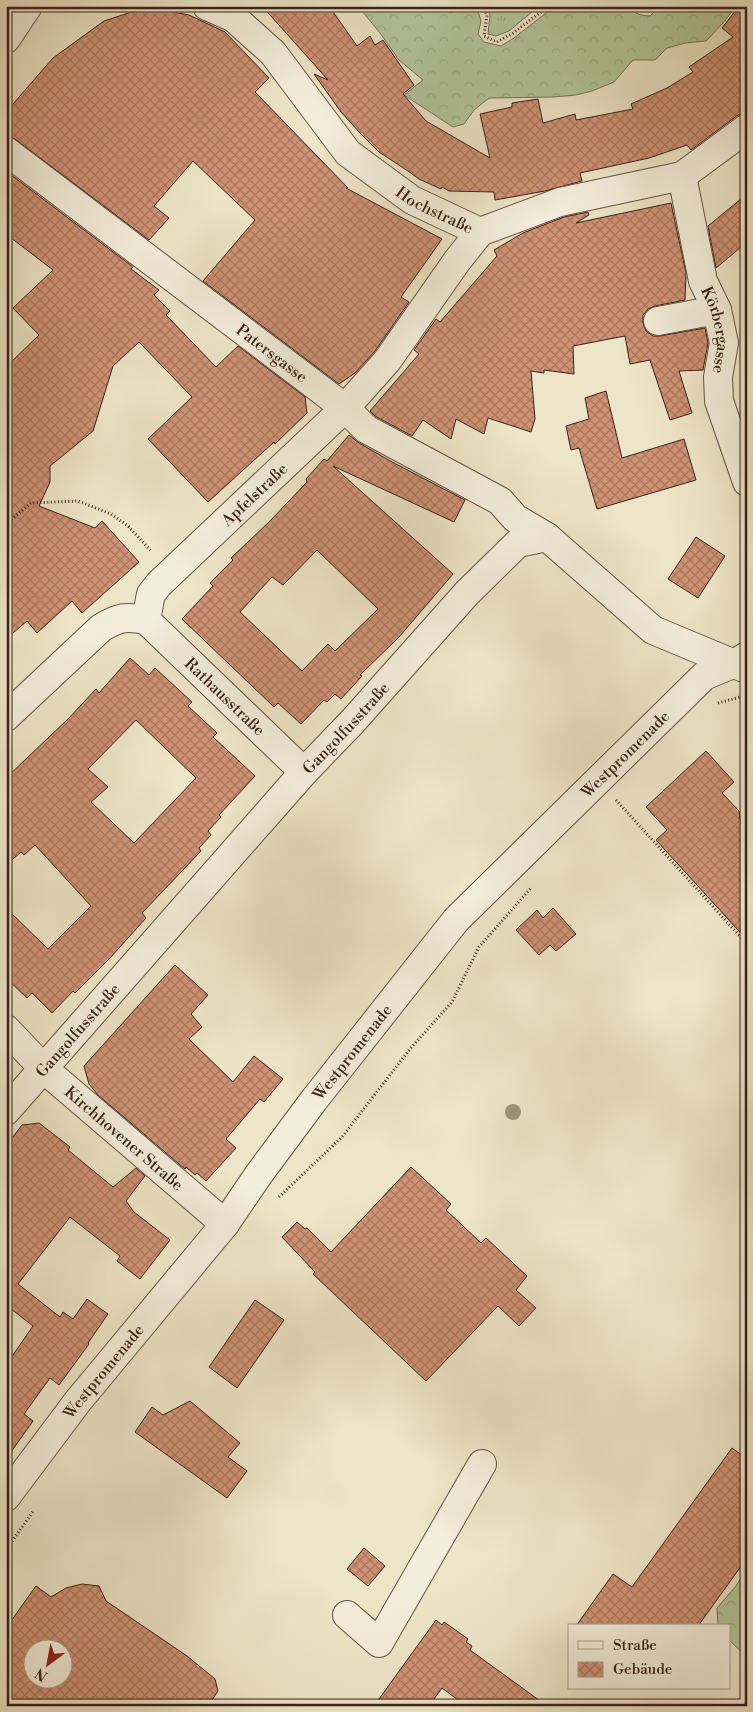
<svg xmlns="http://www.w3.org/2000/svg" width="753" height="1712" font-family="'Libre Bodoni',serif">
	<defs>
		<pattern id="grass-tufts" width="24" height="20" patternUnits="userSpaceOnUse" patternTransform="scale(1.25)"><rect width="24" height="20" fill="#b2c69a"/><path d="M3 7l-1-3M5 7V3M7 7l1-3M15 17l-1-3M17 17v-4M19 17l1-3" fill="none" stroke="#9aaa84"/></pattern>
		<pattern id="forest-crowns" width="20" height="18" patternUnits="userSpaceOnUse" patternTransform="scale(1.25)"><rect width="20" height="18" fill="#b2c69a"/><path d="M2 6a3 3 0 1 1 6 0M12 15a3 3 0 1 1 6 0" fill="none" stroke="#9aaa84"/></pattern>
		<pattern id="building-cross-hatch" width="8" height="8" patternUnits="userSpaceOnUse" patternTransform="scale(1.25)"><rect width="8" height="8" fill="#cf9275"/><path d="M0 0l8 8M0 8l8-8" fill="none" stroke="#a9775f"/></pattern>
	</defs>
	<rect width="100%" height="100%" fill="#ede5c7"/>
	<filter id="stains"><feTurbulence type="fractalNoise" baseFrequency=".004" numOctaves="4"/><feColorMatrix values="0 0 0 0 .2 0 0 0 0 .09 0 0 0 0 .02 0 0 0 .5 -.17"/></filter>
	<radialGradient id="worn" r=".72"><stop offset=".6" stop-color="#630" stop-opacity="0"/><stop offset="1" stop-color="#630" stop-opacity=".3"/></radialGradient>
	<polygon fill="url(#grass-tufts)" stroke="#757459" points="488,6 539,6 509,31 496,36 488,34 490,15"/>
	<g fill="url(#forest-crowns)" stroke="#757459">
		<path d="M358,6h88l4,7c9,-4 17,-9 27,-5l4,13 -3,13 6,8 17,4 13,-8 41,-32h66l20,9 9,1 10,-10h76l-13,17 -17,18 -21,2 -18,5 -12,12h-22l-19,22 -22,9 -16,4 -23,2 -64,1 -15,12 -10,14 -11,3 -49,-32 19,-15 -24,-20 -19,-27z"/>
		<polygon points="747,1568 747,1657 729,1640 729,1626 718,1626 717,1608 736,1586"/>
	</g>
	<g fill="url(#building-cross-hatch)" stroke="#382218" fill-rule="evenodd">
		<polygon points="262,6 329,6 357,46 370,36 375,45 383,40 414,85 403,94 426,121 490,158 480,114 512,107 512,103 538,99 543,123 575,114 576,120 633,109 631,104 667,88 693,72 689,67 733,37 722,28 739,6 747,6 747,113 738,115 691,150 687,145 649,158 580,173 582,181 545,191 495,200 494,192 449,191 442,187 441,189 419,179 408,171 379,152 360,133 341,112 314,74 328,80"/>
		<polygon points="147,7 189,15 225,32 269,78 255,92 348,188 346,188 442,239 401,297 409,302 375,351 355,373 339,384 203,281 255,220 193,161 154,206 169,218 149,240 15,139 6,136 6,112 53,58 104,21"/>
		<polygon points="6,171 133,267 131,269 159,290 154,295 170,311 166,315 216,367 238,346 305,397 307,413 275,444 274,442 208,502 148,439 192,397 139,342 113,366 93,431 50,466 50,482 39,506 95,528 102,521 139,562 82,613 72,601 37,633 27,621 6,639 6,367 39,335 13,308 53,270 6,234"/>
		<polygon points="747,194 747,242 716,268 708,226"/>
		<polygon points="671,203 686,273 685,300 655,306 648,309 643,315 643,323 646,331 653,336 660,336 705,328 708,343 703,370 679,371 692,413 670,420 650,360 630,364 625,336 573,346 574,374 544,370 544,373 531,371 535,419 531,432 488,418 484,434 456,419 451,439 423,420 412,436 375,416 370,411 419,354 414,350 436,319 440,322 497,256 494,250 523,233 564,217 588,212 589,215 576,223"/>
		<polygon points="606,391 622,458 684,439 696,480 597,509 579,448 571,450 566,426 589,419 585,398"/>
		<path d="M349,435l10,8 35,20 71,37 -11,22 -121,-56 120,108 -54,63 -39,38 2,1 -21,23 -6,-5 -8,8 -3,-2 -23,24 -23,-21 -4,4 -92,-88 31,-33 -3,-3 23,-23 -2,-2 38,-36 38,-40 -1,-3 18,-20 3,2zM317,550l61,59 -43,42 -7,-7 -26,27 -62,-59 32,-35 11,8z"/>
		<polygon points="696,537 725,556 698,598 668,579"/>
		<path d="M130,658l19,17 6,-7 37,34 -4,4 29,27 -4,4 42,39 -36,39 2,2 -13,14 3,4 -12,13 2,3 -59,62 4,5 -36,40 -35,35 -2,-2 -21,22 -20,-20 -5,5 -21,-20v-70l42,41 43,-43 -56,-61 -11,10 -3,-3 -15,13v-87l63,-60 27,-29 3,4zM136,720l60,58 -62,65 -43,-41 17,-15 -20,-18z"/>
		<polygon points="706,751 734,782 722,793 739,811 747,861 747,940 656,840 667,830 646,807"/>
		<polygon points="553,908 576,934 556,951 550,945 539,955 516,930 537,910 543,918"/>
		<polygon points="175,965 208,995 191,1014 202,1027 189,1039 233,1082 254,1056 283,1079 264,1102 260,1099 226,1139 236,1148 206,1181 197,1173 195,1175 186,1167 185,1169 98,1095 89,1084 84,1066"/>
		<polygon points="39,1123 70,1147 68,1150 113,1187 136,1168 145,1176 126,1201 134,1212 170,1240 140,1279 117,1261 120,1256 70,1217 18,1284 60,1317 63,1312 73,1319 87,1299 108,1314 88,1343 89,1344 59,1385 50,1378 24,1414 33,1421 6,1459 6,1365 33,1326 6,1305 6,1146 22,1125"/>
		<polygon points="411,1167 451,1204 446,1210 481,1243 486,1238 527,1276 516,1290 536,1308 519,1326 498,1306 426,1381 313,1274 315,1272 282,1237 297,1222 305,1229 307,1228 331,1252"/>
		<polygon points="255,1300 284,1320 237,1388 209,1367"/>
		<polygon points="190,1401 240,1443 228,1457 247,1471 227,1498 135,1432 152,1407 163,1415"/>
		<polygon points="732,1448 747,1459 747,1558 698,1626 576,1626 613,1574 632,1587"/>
		<polygon points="364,1548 385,1566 368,1586 347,1569"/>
		<path d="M82,1584l17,2 7,15 81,55 28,23 3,12 -10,15h-202v-78l30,-42 15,11 15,-9zM32,1650h30v30h-30z"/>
		<polygon points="436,1620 442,1625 444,1622 468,1639 466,1642 472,1646 470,1650 547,1706 466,1706 442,1688 429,1706 374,1706"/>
	</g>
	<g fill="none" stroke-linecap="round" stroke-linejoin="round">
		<defs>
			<g id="minor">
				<path id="s1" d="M207,6l27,12 39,35 75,100 64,47 68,32 80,-30 122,-26 65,-48"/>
				<polyline points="6,39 28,6"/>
				<path id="s2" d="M6,151l339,257 21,21 134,72 15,17 32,19 106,93 91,38"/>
				<path id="s3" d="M682,176l21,105 14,29 7,33 -6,34 1,24 28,81"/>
				<polyline points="658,321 717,310"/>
				<path id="s4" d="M146,620l5,-26 8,-10 186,-176 42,-47 70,-100 23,-29"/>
				<path id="s5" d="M146,620l158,152"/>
				<path d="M6,717l95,-89c18,-11 25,-12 45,-8"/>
				<path id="s6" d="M6,1029l38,40 181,155"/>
				<path id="s7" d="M6,1111l298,-339 49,-51 114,-128 51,-50 29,-6"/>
				<path id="s8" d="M6,1497l72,-96 147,-177 34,-50 55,-74 142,-180 248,-244 31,-13 12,-7"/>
				<polyline points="347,1615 379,1643 482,1464"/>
			</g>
		</defs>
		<use href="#minor" stroke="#655344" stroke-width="30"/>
		<g stroke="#382218" stroke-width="3" stroke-dasharray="1 2.5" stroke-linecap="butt">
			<polyline points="483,6 487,15 484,36 497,42 513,33 549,6"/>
			<polyline points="633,6 638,8 649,9 652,6"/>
			<polyline points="6,524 31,503 78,501 111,514 128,526 152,552"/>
			<polyline points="718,703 744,696"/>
			<polyline points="616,800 747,944"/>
			<polyline points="279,1197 342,1137 410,1049 452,1002 479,947 531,888"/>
			<polyline points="6,1550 34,1510"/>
		</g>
		<use href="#minor" stroke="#f3eedb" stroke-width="28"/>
	</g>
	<circle fill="#9e957c" cx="513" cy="1112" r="8"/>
	<g text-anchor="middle" stroke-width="5" stroke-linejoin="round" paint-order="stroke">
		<g font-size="16" fill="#382218" stroke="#f3eedb">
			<text dy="6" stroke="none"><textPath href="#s1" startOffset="311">Hochstraße</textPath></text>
			<text dy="6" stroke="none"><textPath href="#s3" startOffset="159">Körbergasse</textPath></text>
			<text dy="6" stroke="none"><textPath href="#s2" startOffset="334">Patersgasse</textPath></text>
			<text dy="6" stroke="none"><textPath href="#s4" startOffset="170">Apfelstraße</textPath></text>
			<text dy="6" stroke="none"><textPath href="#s5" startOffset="110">Rathausstraße</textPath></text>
			<text dy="6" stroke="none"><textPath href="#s7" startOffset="512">Gangolfusstraße</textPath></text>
			<text dy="6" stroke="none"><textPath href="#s8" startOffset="969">Westpromenade</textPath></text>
			<text dy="6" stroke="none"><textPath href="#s7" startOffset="108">Gangolfusstraße</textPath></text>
			<text dy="6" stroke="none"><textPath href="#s8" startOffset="564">Westpromenade</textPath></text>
			<text dy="6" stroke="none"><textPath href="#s6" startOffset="161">Kirchhovener Straße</textPath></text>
			<text dy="6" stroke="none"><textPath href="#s8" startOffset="159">Westpromenade</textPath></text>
		</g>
	</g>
	<rect width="753" height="1712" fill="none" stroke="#ede5c7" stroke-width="25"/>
	<rect x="8" y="8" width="738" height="1697" fill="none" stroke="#382218" stroke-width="2.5"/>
	<rect x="12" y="12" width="728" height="1687" fill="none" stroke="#382218"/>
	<rect x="568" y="1624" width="162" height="65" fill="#f3eedb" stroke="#a89c8d"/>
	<rect x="578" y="1641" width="25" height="8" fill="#f3eedb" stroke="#a89c8d"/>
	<text x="613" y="1650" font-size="15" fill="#382218">Straße</text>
	<rect x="578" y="1662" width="25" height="15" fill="url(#building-cross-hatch)" stroke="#a89c8d"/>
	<text x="613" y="1674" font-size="15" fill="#382218">Gebäude</text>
	<g transform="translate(48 1664) rotate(212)"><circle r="24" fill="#f3eedb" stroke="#a89c8d"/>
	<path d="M0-4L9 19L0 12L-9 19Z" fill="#8f2418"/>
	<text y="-8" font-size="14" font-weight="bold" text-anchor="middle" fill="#382218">N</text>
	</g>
	<rect width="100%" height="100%" filter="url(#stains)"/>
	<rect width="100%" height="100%" fill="url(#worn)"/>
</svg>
